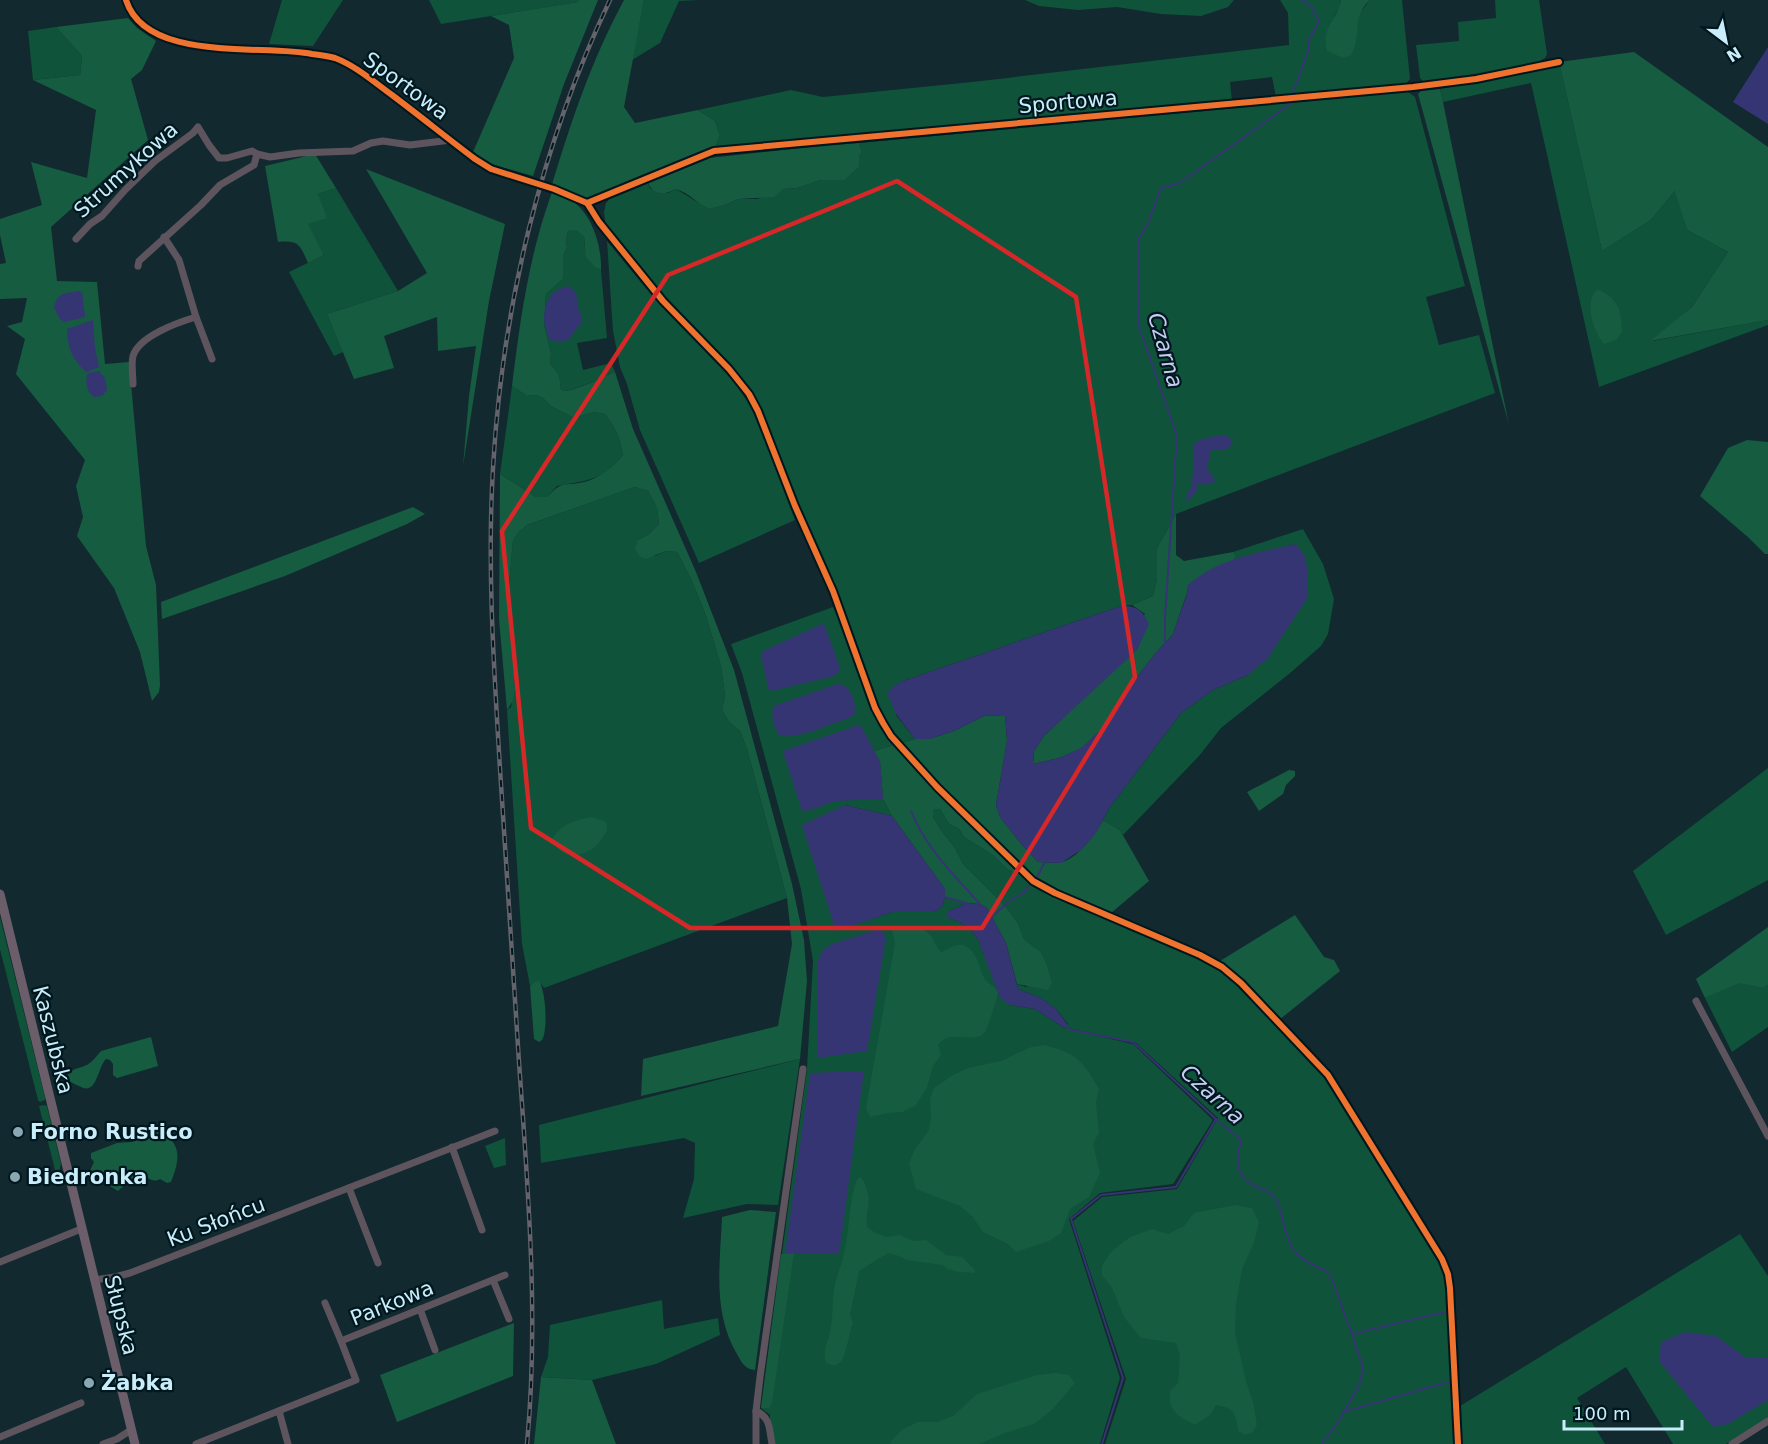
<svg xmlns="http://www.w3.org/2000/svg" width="1768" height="1444" font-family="'DejaVu Sans',sans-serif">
	<rect width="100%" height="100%" fill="#12292f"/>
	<g fill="#0f533a">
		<polygon points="282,0 343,0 313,46 269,44"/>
		<polygon points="429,0 579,0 579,2 441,24"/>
		<polygon points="644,0 700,0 679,1 660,43 632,60"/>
		<polygon points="1025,0 1234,0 1228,7 1201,16 1161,14 1117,7 1078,10 1039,6"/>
		<polygon points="1280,0 1341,0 1339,8 1334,17 1357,26 1359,14 1370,0 1402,0 1410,79 1405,85 1276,97 1272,77 1230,82 1232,101 714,151 720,135 715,121 698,110 791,90 823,97 972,82 1289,45 1288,13"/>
		<polygon points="1495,0 1539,0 1547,54 1545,58 1538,62 1463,77 1424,82 1420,78 1416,45 1459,41 1458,22 1496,18"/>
		<polygon points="56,27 82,56 80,75 33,80 28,31"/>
		<polygon points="1560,66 1602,251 1651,220 1676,190 1687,230 1728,252 1692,307 1652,341 1768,320 1768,325 1599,387 1531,83 1443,102 1440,89"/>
		<polygon points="1408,92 1415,97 1465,286 1426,297 1439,345 1479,335 1495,393 1176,514 1157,548 1157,579 1153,596 1132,605 1121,606 900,682 896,715 915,739 901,743 893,735 874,700 851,632 755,399 730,364 663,297 606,228 604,212 606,203 611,197 647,182 650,188 668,193 676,189 709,209 725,205 738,199 757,199 783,189 797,188 821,180 845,180 859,167 859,157 862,152 859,143"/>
		<polygon points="336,188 398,291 327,314 343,352 334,356 289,272 324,255 307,224 318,194"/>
		<path d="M577,229l7,8c0,13 5,27 17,33l6,68 -30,5 6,27 28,-7 4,9c-15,6 -38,18 -51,19l-4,-3c1,-11 -2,-17 -10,-24l1,-11 -7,-29 2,-30 17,-15v-23l4,-8 -1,-8 2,-9z"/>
		<polygon points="607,241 650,293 731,377 749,404 765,439 795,520 699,563 640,430 627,384 620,367 613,331"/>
		<path d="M512,386l15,10 9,-1 7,3 8,8 23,12 20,-6 11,2c10,13 15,24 18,41 -21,26 -35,25 -66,31l-10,11h-11l-36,-23z"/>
		<polygon points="635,487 648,491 657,508 659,524 649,534 638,540 655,556 666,551 677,552 691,579 705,613 721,666 725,695 722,710 729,722 740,731 747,749 787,898 544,988 542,985 534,982 530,986 522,944 507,710 511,707 515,690 509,585 513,541 518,533 527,525"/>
		<polygon points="1303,529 1323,564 1334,599 1328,634 1321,646 1289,674 1221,728 1199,756 1123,835 1120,830 1103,820 1110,807 1181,713 1213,690 1248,675 1296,544 1234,560 1236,555 1233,552"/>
		<path d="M833,607c4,9 9,17 12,26 16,39 21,81 50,112l-21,6 6,11 3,37 9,17 -47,-11 -9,125 57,-18h41l8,-5 3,-10 22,6 -18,8 -2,4 4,4 9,3 10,7 8,10 14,34 6,20 12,12 25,4 31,20 2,-5 -12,-15 -15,-11 -23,-9 -1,-5 9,3 22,-14 -2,-11 -5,-10 -17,-13 -6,-16 -11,-15 -43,-43 -9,-17 -14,-18 -8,-13v-5l2,-3h5l9,15 10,5 5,8 30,19 13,13 13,7 25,19 27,8 46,22 102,44 20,16 88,96 113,185 6,24 7,154h-349l21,-65 -53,-158 29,-24 75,-8 41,-71 -83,-76 -63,-13 -4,-2 4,3 61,14 80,76 -40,64 -73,9 -31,26 51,159 -20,66h-326l-4,-19v-10l-9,-7 46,-339 6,-108 -12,-72 -59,-216 -11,-29z"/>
		<polygon points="1768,768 1768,880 1666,935 1633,871"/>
		<polygon points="0,917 45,1097 45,1100 40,1102 38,1100 0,949"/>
		<polygon points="1739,982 1763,988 1768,985 1768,1027 1732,1052 1705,998"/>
		<polygon points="800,1059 778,1205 747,1204 683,1218 694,1179 695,1143 684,1138 541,1163 539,1125"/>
		<polygon points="44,1105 47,1106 61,1164 59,1172 56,1174 39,1106"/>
		<polygon points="505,1138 506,1165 494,1168 485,1146"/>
		<polygon points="1740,1234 1768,1276 1768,1417 1726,1444 1673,1444 1626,1367 1577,1398 1605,1444 1462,1444 1460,1406"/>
		<polygon points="662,1300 664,1329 718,1318 720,1335 656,1364 592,1380 541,1377 548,1357 550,1325"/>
	</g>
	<g fill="#165c41">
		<polygon points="579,0 598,0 564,84 533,176 491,164 473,152 514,58 509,25 491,16 578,2"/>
		<path d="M624,0h20l-20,107 11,16 63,-13 17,11 5,14 -6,16 -127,52 -36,-15c19,-64 41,-129 73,-188z"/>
		<path d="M1341,0h29c-19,17 -8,37 -19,55l-8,3 -16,-7c-6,-24 10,-30 14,-51z"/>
		<polygon points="128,18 137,28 156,41 142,70 131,79 148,140 51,227 57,281 97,282 105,364 129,362 146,546 156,585 160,685 159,692 152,701 140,652 114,588 77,536 83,517 76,486 85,460 16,374 25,339 7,326 22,322 27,298 0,299 0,264 6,263 0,235 0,219 42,205 31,162 87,178 96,110 33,80 80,75 82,56 56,27"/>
		<polygon points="1634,52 1768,147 1768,320 1650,341 1692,307 1728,252 1687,230 1675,191 1651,220 1602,251 1559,62"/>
		<polygon points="1440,89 1443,102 1509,425 1418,94 1421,91"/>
		<path d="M859,143l3,9 -3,5v10l-14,13h-24l-24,8 -14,1 -9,8 -36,2 -13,6 -16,4c-14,-7 -18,-15 -33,-20 -12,6 -21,7 -29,-7l62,-24 119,-13z"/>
		<path d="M315,154l21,34 -18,6 9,24 -19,6 16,31 -16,8c-8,-18 -9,-23 -30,-21l-13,-76z"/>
		<polygon points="366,169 505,224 489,301 463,466 469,396 476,346 438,351 437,317 384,336 394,368 354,379 327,314 398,291 427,273"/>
		<path d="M552,192c5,2 12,4 17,7 23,13 33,47 32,71l-6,-3 -9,-10 -2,-20 -7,-7 -9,1 -2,9 1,8 -4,8v23l-17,15 -2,30 7,29 -1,11c8,7 11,13 10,24l4,3c14,-1 36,-13 51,-19l18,57 63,143 38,98 58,214 12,56 3,41 -7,78 -159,37 2,-37 135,-33 14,-82 -5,-46 -40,-149 -7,-18 -11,-9 -7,-12 3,-15 -4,-29 -16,-53 -14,-34 -14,-27 -11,-1 -20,8 -7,-3 -4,-8 3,-8 11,-6 10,-10 -2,-16 -9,-17 -13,-4 -108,38 -9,8 -5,8 -4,44 6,105 -2,11 -6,9 -8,-91 1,-145 36,23h11c17,-18 16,-10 37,-15 16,-4 29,-15 39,-27 -3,-17 -8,-28 -18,-41l-11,-2 -20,6 -23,-12 -8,-8 -7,-3 -9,1 -15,-10c8,-66 17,-131 40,-194z"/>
		<path d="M1598,289c21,11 23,20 24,43l-6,8 -12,4c-11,-13 -21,-43 -6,-55z"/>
		<polygon points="1747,440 1768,442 1768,554 1765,554 1749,538 1700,496 1728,448"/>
		<polygon points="413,507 425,514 407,524 285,576 162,619 161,602"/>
		<polygon points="1176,514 1176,555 1184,561 1233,552 1236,555 1234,560 1188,585 1187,593 1173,634 1154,655 1126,692 1108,723 1082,748 1059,758 1033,764 1034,751 1044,736 1062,719 1145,614 1132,605 1153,596 1157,579 1157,548"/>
		<path d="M1005,715l2,26 -11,64 4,12 23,29 15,16c7,0 14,1 20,1 18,-2 37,-28 45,-43l17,10 29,51 -38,32 -27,-11 -12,1 -16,-3 -11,-5 -25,-19 -13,-7 -13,-13 -30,-19 -5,-8 -10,-5 -9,-15h-5l-2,3v5l8,13 14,18 9,17 43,43 11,15 6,16 17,13 5,10 6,21 -4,7 -31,-6 -11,-41 -19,-35 -7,-4 -13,-1 -22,-6v-8l-53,-73 -9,-17 -3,-37 -6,-11 41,-12h14l25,-8 30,-15z"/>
		<polygon points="1289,770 1295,771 1295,776 1286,785 1283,794 1259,811 1247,792"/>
		<path d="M592,817l14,5 1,9c-4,6 -9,14 -15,18 -15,10 -34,8 -40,-10 9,-15 23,-19 40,-22z"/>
		<polygon points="1295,915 1324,957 1334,960 1340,971 1279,1020 1220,961"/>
		<path d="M895,926c14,0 31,0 38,13 3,6 4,9 8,13 8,-2 13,-9 22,-7 14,4 16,24 22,34 3,6 12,7 13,13 0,5 -11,37 -13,40 -11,14 -34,-5 -47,13l3,10 -8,11 -6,22 -12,18 -13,6 -14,1 -18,4 -4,-9 29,-165 -3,-13z"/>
		<polygon points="1768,927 1768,985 1763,988 1739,983 1705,998 1696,979"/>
		<path d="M539,981c7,10 9,50 3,59l-3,2 -5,-3 -4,-53 4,-4z"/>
		<path d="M151,1037l7,29 -41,12 -4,-3v-11l-3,-4 -4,-1c-9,9 -9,38 -27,27 -5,-2 -9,-4 -13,-8 7,-13 16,-8 25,-16 4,-3 6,-7 10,-11z"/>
		<path d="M1045,1045c33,9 38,16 54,44l-3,13 3,31 -6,11 7,29 -11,24 -19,12 -9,24 -12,8 -33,11 -8,-8 -25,-12 -10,-15 -13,-11 -44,-17 -7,-25 5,-13 15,-21 2,-13 -1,-18 4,-11 19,-13 15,-7 33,-7 30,-14z"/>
		<path d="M157,1130c26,12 23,30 14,52l-4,1 -7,-4c-7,4 -11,-1 -17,-3l-13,4 -12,11 -13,-8h-10l-6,-3 -1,-5 6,-13 -3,-4v-5l26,-10 15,-1 19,-11z"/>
		<path d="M861,1177c14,23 4,28 6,50l7,5 12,5 14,-2 13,6 13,-1 20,15 16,2 13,13 -1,3 -15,-1 -11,-3 -6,-4 -35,-5 -8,-4 -11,-3 -29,18 -9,44 3,8c-5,13 -5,26 -12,39l-7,4 -8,-3c-4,-16 3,-21 5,-36 2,-12 1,-25 3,-38 2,-12 8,-24 10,-36 6,-24 4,-50 13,-74z"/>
		<path d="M1235,1205l17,3 7,14 -6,23 -11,24 -6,36 -1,28 11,48 7,21 4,23 -5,8 -7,2 -7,-4c-2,-18 -4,-23 -22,-26l-6,10 -15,10c-17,-9 -27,-13 -25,-34l8,-8 2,-27 -4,-13 -35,-5 -17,-21 -12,-29 -10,-13v-9l9,-14 19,-15 22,-8 16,5 16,-8 10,-13z"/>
		<path d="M750,1210l26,2 -21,158c-10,-1 -13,-7 -17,-14 -26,-43 -18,-91 -16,-139z"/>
		<polygon points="794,1253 772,1403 769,1408 761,1408 781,1254"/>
		<polygon points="514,1323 513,1376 397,1422 380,1375"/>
		<polygon points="1056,1373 1069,1375 1075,1383 1052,1410 1034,1424 1005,1433 979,1444 890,1444 891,1441 903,1429 918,1422 937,1422 953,1416 977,1394 1037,1375"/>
		<polygon points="541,1377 592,1380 616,1444 534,1444"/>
	</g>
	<g fill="#353573">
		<polygon points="1768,47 1768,124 1733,102"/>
		<path d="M568,286c11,6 9,13 11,25 2,6 4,3 3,9 0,6 -2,4 -5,8 -10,14 -9,15 -28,12 -1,-5 -3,-10 -4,-15 -3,-19 4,-35 23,-39z"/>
		<path d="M78,291l4,1 3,25 -21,5 -5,-4 -5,-11c4,-15 10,-13 24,-16z"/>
		<path d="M93,320l2,28 4,19 -13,5c-14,-13 -19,-25 -19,-43z"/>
		<path d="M99,371l6,7 2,12 -5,6 -8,1c-7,-4 -10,-17 -6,-24z"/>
		<path d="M1224,435l6,3 3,5c-9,12 -12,4 -22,7l-4,19 6,7 2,5c-6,5 -11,3 -17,3l-1,6 -11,13 1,-9 6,-10c-3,-7 -2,-2 0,-9 2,-11 -1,-21 0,-31 8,-6 22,-8 31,-9z"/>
		<path d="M1296,544l9,12 3,17v24l-40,61 -20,17 -35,15 -32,23 -71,94 -16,29 -13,14 -20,13 -23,-1 -15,-16 -23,-29 -4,-12 11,-64 -2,-26 -21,1 -30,15 -25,8h-14l-19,-25 -9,-22 13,-10 221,-76c14,-1 22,4 28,18l-12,26 -93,86 -10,15 -1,13 26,-6 22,-10 27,-25 18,-31 28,-37 19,-21 14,-40 1,-9c29,-26 72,-33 108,-41z"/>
		<polygon points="822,624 825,626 840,668 838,673 834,676 771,691 768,688 761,654 765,650"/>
		<path d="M838,684c13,1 18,18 17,30l-6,4c-22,7 -46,20 -69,18 -6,-8 -10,-19 -6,-30z"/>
		<polygon points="856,726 861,726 880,762 883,799 835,801 810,810 802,811 783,751"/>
		<polygon points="845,805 892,816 945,889 945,897 942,907 934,912 893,912 836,931 802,825"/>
		<polygon points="967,903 980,904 987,908 1006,943 1018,989 1041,998 1056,1009 1068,1025 1066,1029 1035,1009 1010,1005 1000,998 978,939 970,929 960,922 951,919 946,915 949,911"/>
		<polygon points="876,930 882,931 886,937 867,1051 817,1058 818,961 822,951 832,944"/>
		<polygon points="864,1071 839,1254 785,1253 810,1073"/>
		<polygon points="1685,1332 1716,1336 1745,1357 1768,1357 1768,1400 1728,1424 1713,1427 1659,1361 1661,1342"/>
	</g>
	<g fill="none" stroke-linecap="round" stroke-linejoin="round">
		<g stroke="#353573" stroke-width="2">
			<polyline points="1293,92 1308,52 1309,40 1319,21 1311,6 1302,0"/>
			<polyline points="1165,643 1165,617 1177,436 1138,324 1139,267 1138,240 1148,223 1161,188 1180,183 1290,104"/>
			<path d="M911,811c14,36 43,64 69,93"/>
			<polyline points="1037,877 1045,862"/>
			<polyline points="945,897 967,903"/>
			<polyline points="992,917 1007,903 1024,892 1031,884"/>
			<path d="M1067,1027l5,3 61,12 83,77 25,21c-6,22 -6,37 16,47 6,2 12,4 16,9 13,15 8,42 25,59 8,9 22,11 32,19l22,60 10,31v8l-3,12 -22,39 -15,20"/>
			<polyline points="1352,1334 1444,1312"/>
			<polyline points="1343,1412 1448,1382"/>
			<polyline points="1102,1444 1123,1378 1071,1219 1101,1195 1176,1187 1216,1119"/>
		</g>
		<polyline stroke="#2d464d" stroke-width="7" stroke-dasharray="7 3.5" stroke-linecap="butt" points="529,182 554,189"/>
		<g stroke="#5e545e" stroke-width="7">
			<path d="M126,0c20,63 136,44 186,54 8,1 16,2 23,4 21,8 39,24 57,37 28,21 55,43 83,64l16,10 38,13"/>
			<polyline points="257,154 270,157 299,153 353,151 371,143 383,141 410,145 451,140"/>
			<polyline points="554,189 587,203 599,222 663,301 729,369 749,394 758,411 795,506 833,591 875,708 891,736 937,787 1033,881 1055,893 1200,955 1222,967 1241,983 1328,1075 1442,1259 1448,1274 1450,1288 1458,1444"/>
			<polyline points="587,203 714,151 1413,87 1476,79 1559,62"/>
			<polyline points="164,237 179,260 196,317 212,359"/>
			<polyline points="76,239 90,224 102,216 125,190 155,161 193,133 198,127 209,145 219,158 227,158 252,151 257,154 254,165 220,185 201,205 139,261 138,266"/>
			<path d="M133,384c0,-9 -2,-20 0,-28 6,-20 46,-34 63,-39"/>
			<polyline points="1696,1001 1768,1136"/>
			<polyline points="452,1147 482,1230"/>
			<polyline points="349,1188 378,1263"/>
			<polyline points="0,1262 81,1229"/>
			<polyline points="94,1280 115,1277 130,1273 495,1131"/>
			<polyline points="493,1280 509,1319"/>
			<polyline points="325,1303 341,1341"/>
			<polyline points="420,1309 435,1350"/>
			<polyline points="279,1411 288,1444"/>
			<path d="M756,1411c15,7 13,18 16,33"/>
			<polyline points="0,1437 81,1403"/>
			<polyline points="103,1444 117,1439 131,1430"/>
			<polyline points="196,1444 356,1380 341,1341 505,1275"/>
			<polyline points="756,1444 756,1411 760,1377 803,1069"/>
			<polyline points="1732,1444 1768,1421"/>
		</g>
		<polyline stroke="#6b5d6a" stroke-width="9" points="0,894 135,1444"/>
		<defs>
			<path id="rail" d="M527,1444c12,-127 1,-254 -8,-382 -6,-97 -12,-195 -19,-293 -6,-100 -13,-201 -7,-301 9,-160 48,-323 117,-468"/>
		</defs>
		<use href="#rail" stroke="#64636b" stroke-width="4.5"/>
		<use href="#rail" stroke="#01171e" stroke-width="2" stroke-dasharray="7" stroke-linecap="butt"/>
		<defs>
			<g id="cycleway">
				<path d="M126,0c20,63 136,44 186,54 8,1 16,2 23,4 21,8 39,24 57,37 28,21 55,43 83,64l16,10 63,20 33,14 12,19 64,79 66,68 20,25 9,17 37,95 38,85 42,117 8,15 8,13 46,51 96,94 22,12 145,62 22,12 19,16 87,92 114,184 6,15 2,14 8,156"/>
				<polyline points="587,203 714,151 1413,87 1476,79 1559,62"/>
			</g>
		</defs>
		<use href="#cycleway" stroke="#01171e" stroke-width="10"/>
		<use href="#cycleway" stroke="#ef722f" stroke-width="6"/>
	</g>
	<path fill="none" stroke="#d62828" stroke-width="4.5" stroke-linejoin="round" d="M897,181l179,116 59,380 -153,251h-292l-159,-100 -29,-297 166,-256z"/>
	<g fill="#89a8b3" stroke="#01171e" stroke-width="2">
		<circle cx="18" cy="1132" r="6"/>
		<circle cx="15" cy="1177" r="6"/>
		<circle cx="89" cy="1383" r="6"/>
	</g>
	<g text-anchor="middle" stroke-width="4.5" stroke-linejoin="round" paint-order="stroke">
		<g font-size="21" fill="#c9edfa" stroke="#01171e">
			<text transform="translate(406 86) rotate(36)" y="7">Sportowa</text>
			<text transform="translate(1068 102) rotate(-5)" y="7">Sportowa</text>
			<text transform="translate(126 170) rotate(-42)" y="7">Strumykowa</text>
			<text transform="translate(53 1040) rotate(76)" y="7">Kaszubska</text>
			<text transform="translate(216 1222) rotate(-21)" y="7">Ku Słońcu</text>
			<text transform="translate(392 1303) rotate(-22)" y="7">Parkowa</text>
			<text transform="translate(121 1315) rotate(76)" y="7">Słupska</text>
		</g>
		<g font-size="21" font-weight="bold" fill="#c9edfa" stroke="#01171e" text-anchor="start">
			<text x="30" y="1139">Forno Rustico</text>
			<text x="27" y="1184">Biedronka</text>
			<text x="101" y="1390">Żabka</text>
		</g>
		<g font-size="22" font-style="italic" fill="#c8ccf5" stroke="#01171e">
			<text transform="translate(1166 350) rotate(74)" y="8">Czarna</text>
			<text transform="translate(1213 1094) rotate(42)" y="8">Czarna</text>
		</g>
	</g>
	<g transform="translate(1726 42) rotate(148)" stroke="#01171e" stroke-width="4.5" paint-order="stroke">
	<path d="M0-4.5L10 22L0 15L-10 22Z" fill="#c9edfa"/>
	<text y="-9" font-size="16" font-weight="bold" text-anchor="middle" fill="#c9edfa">N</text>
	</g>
	<path d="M1564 1420v9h118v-9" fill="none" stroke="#c9edfa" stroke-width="3"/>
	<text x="1573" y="1420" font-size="18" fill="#c9edfa" stroke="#01171e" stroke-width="4.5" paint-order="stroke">100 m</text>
</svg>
